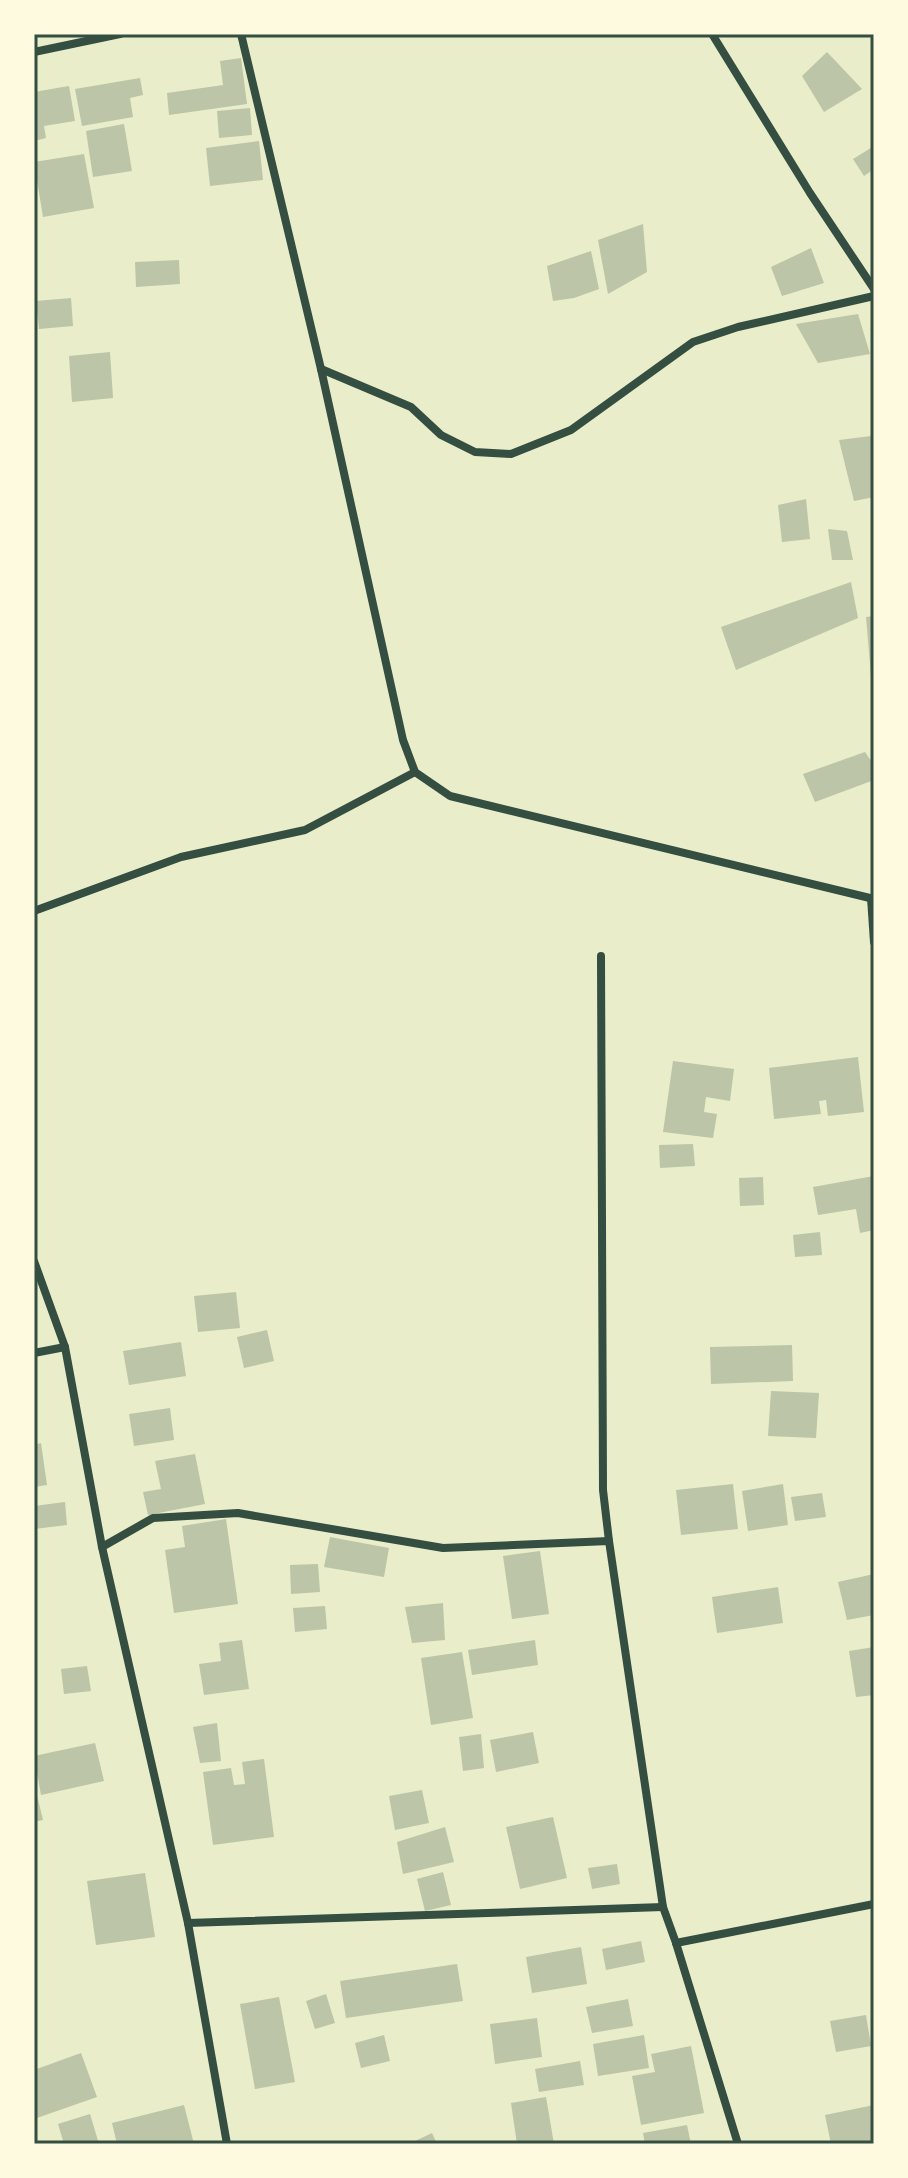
<svg xmlns="http://www.w3.org/2000/svg" width="908" height="2178" font-family="'Noto Sans',sans-serif">
	<rect width="100%" height="100%" fill="#e9edc9"/>
	<g fill="#bcc5a7">
		<polygon points="827,52 862,89 824,112 802,76"/>
		<polygon points="241,58 247,104 169,115 167,93 223,85 220,61"/>
		<polygon points="140,78 143,95 130,98 133,117 82,126 75,89"/>
		<polygon points="69,86 75,121 44,126 46,138 34,141 34,92"/>
		<polygon points="250,108 252,135 219,138 217,111"/>
		<polygon points="124,124 132,171 93,177 86,131"/>
		<polygon points="259,141 263,180 210,186 206,148"/>
		<polygon points="874,146 874,169 864,176 853,159"/>
		<polygon points="84,154 94,208 43,217 34,162"/>
		<polygon points="643,224 647,272 608,294 598,240"/>
		<polygon points="811,248 824,283 782,296 771,267"/>
		<polygon points="591,251 599,289 574,298 553,301 547,266"/>
		<polygon points="179,260 180,284 136,287 135,262"/>
		<polygon points="71,298 73,326 39,329 36,301"/>
		<polygon points="858,314 870,354 818,363 796,324"/>
		<polygon points="110,352 113,398 72,402 69,356"/>
		<polygon points="871,436 874,447 874,497 854,501 839,440"/>
		<polygon points="806,499 810,539 782,542 778,505"/>
		<polygon points="828,529 847,531 853,560 832,560"/>
		<polygon points="851,582 858,618 736,670 721,627"/>
		<polygon points="874,616 874,676 871,676 866,617"/>
		<polygon points="865,752 874,765 874,780 815,802 803,774"/>
		<polygon points="858,1057 864,1112 828,1116 826,1100 819,1101 821,1114 774,1119 769,1068"/>
		<polygon points="673,1061 734,1069 730,1101 706,1097 704,1112 717,1114 713,1138 663,1132"/>
		<polygon points="693,1144 695,1166 660,1168 659,1145"/>
		<polygon points="874,1176 874,1230 860,1233 856,1209 818,1215 813,1187"/>
		<polygon points="763,1177 764,1205 740,1206 739,1178"/>
		<polygon points="820,1232 822,1255 795,1257 793,1235"/>
		<polygon points="236,1292 240,1328 198,1332 194,1296"/>
		<polygon points="267,1330 274,1361 244,1368 237,1337"/>
		<polygon points="181,1342 186,1376 129,1385 123,1351"/>
		<polygon points="792,1345 793,1381 711,1384 710,1347"/>
		<polygon points="771,1391 819,1393 816,1438 768,1436"/>
		<polygon points="170,1408 174,1440 134,1446 129,1414"/>
		<polygon points="41,1443 47,1485 34,1487 34,1445"/>
		<polygon points="195,1454 205,1504 148,1515 143,1492 161,1489 155,1461"/>
		<polygon points="733,1484 738,1529 681,1535 676,1490"/>
		<polygon points="783,1484 788,1525 748,1531 742,1491"/>
		<polygon points="822,1493 826,1517 795,1521 791,1497"/>
		<polygon points="65,1502 67,1525 34,1529 34,1506"/>
		<polygon points="226,1519 238,1604 174,1613 165,1550 185,1547 182,1526"/>
		<polygon points="330,1537 389,1548 384,1577 324,1567"/>
		<polygon points="540,1551 549,1614 512,1619 503,1556"/>
		<polygon points="318,1564 320,1592 291,1594 290,1565"/>
		<polygon points="874,1574 874,1615 847,1620 838,1582"/>
		<polygon points="778,1587 783,1623 717,1633 712,1597"/>
		<polygon points="443,1603 445,1640 412,1643 405,1607"/>
		<polygon points="325,1606 327,1629 295,1632 293,1608"/>
		<polygon points="242,1640 249,1689 204,1695 199,1664 221,1661 219,1643"/>
		<polygon points="535,1640 538,1665 472,1675 468,1650"/>
		<polygon points="874,1647 874,1695 856,1697 849,1651"/>
		<polygon points="462,1652 473,1718 431,1725 421,1658"/>
		<polygon points="87,1666 91,1691 64,1694 61,1669"/>
		<polygon points="217,1723 221,1761 200,1763 193,1727"/>
		<polygon points="533,1732 539,1763 496,1772 490,1740"/>
		<polygon points="481,1734 484,1768 463,1771 459,1737"/>
		<polygon points="95,1743 104,1781 41,1795 34,1756"/>
		<polygon points="264,1759 274,1837 213,1845 203,1772 231,1768 234,1785 245,1784 242,1762"/>
		<polygon points="34,1783 43,1820 34,1822"/>
		<polygon points="422,1790 429,1823 395,1830 389,1796"/>
		<polygon points="553,1817 567,1878 520,1889 506,1827"/>
		<polygon points="445,1827 454,1862 403,1874 397,1842"/>
		<polygon points="617,1864 620,1884 592,1889 588,1868"/>
		<polygon points="443,1872 451,1905 425,1911 417,1879"/>
		<polygon points="145,1873 155,1937 96,1945 87,1881"/>
		<polygon points="641,1941 645,1962 606,1970 602,1949"/>
		<polygon points="581,1947 587,1984 532,1993 526,1957"/>
		<polygon points="457,1964 463,2001 346,2018 340,1981"/>
		<polygon points="326,1994 335,2023 315,2029 306,2001"/>
		<polygon points="279,1997 295,2082 255,2089 240,2004"/>
		<polygon points="628,1999 633,2026 592,2033 586,2007"/>
		<polygon points="866,2015 871,2046 836,2052 830,2021"/>
		<polygon points="537,2018 542,2057 495,2064 490,2024"/>
		<polygon points="384,2035 390,2061 361,2068 355,2043"/>
		<polygon points="644,2035 649,2068 598,2076 593,2044"/>
		<polygon points="691,2046 704,2113 641,2125 632,2076 655,2072 651,2054"/>
		<polygon points="81,2053 97,2097 34,2119 34,2070"/>
		<polygon points="580,2061 584,2085 539,2092 535,2069"/>
		<polygon points="546,2097 554,2144 517,2144 511,2103"/>
		<polygon points="184,2105 194,2144 117,2144 112,2123"/>
		<polygon points="874,2105 874,2142 831,2144 825,2115"/>
		<polygon points="90,2114 99,2144 64,2144 58,2124"/>
		<polygon points="687,2125 691,2144 645,2144 643,2133"/>
		<polygon points="432,2133 437,2144 409,2144"/>
	</g>
	<g fill="none" stroke-linecap="round" stroke-linejoin="round">
		<g stroke="#344e41" stroke-width="8">
			<polyline points="241,34 321,369 403,740 415,772 450,796 874,899"/>
			<polyline points="712,34 810,193 874,289"/>
			<polyline points="34,52 120,34"/>
			<polyline points="321,369 411,407 441,435 475,452 511,454 571,430 693,342 738,327 874,296"/>
			<polyline points="871,898 874,942"/>
			<polyline points="34,911 181,857 305,830 415,772"/>
			<polyline points="601,956 603,1490 609,1541 663,1907 676,1943 738,2144"/>
			<polyline points="34,1261 65,1347 102,1547 188,1923 227,2144"/>
			<polyline points="34,1353 65,1347"/>
			<polyline points="102,1547 153,1518 238,1513 443,1548 609,1541"/>
			<polyline points="188,1923 663,1907"/>
			<polyline points="676,1943 874,1904"/>
		</g>
	</g>
	<rect width="908" height="2178" fill="none" stroke="#fefae0" stroke-width="72"/>
	<rect x="36" y="36" width="836" height="2106" fill="none" stroke="#344e41" stroke-width="3"/>
</svg>
